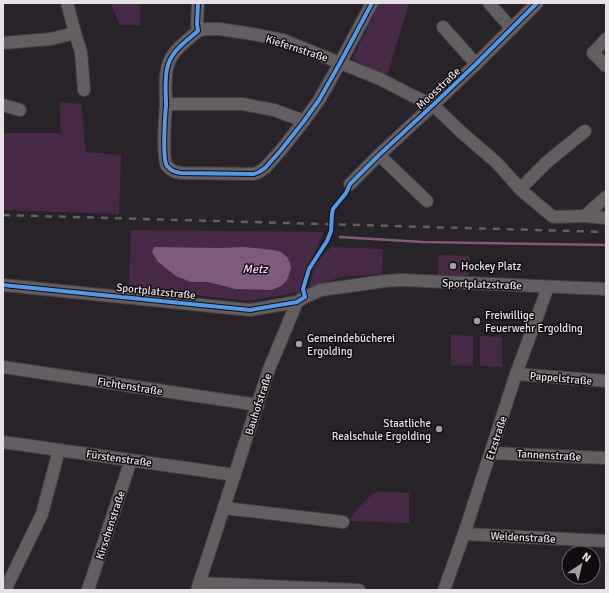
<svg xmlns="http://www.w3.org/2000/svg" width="609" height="593" font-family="Signika,sans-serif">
	<rect width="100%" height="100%" fill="#282328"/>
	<g fill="#462a45">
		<polygon points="112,3 140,3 140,25 120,25 112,7"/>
		<polygon points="378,3 409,3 387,76 352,59 374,15"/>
		<polygon points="60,102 81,104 86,152 121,155 119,214 3,210 3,133 61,133"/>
		<polygon points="131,230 323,232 300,292 248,301 129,287"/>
		<polygon points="331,247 383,249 382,274 340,277 309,289 315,264"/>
		<polygon points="438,255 469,256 469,276 438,275"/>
		<polygon points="451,335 473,336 473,366 451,365"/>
		<polygon points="480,336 502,337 502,367 480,366"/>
		<path d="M378,491l31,2v30l-61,-2c8,-9 19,-25 30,-30z"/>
	</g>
	<polygon fill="#7e5a7c" points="155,247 219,248 243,247 273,250 281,252 287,257 290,263 291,268 287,280 281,286 272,290 236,289 208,282 191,282 176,276 158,262 152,252 153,249"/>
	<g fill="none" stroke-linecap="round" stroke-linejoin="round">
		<polyline stroke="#7e5a7c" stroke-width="2.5" points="340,237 423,242 606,245"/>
		<defs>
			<g id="minor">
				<polyline points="67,3 75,33 81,52 84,90"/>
				<path d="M198,3l-1,21 1,7c-11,9 -26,20 -30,34 -4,13 -2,27 -2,40 -1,11 -4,54 1,61 4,5 8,6 14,7l73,1 5,-2 6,-4 16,-18 23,-29 15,-21 21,-37 32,-60"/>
				<polyline points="489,3 512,29"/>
				<polyline points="443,27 476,64"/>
				<polyline points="198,31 206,29 220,29 258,35 283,40 380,79 415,97 433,105 460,131 497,163 522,191 553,217 585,216 606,218"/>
				<polyline points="606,39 593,53 606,66"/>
				<polyline points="3,43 51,39 75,33"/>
				<polyline points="166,104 242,104 274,110 304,121"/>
				<polyline points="3,105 20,110"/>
				<polyline points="379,155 427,201"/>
				<polyline points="350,184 379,155 433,105 476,64 537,3"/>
				<polyline points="520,189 547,162 585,131"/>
				<polyline points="585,216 606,197"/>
				<polyline points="3,285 250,310 297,302 305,297 321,290 385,281 401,280 606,289"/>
				<polyline points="3,367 258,405"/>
				<polyline points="516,374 606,381"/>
				<polyline points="3,442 235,475"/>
				<polyline points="491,453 606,458"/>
				<polyline points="224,508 343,522"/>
				<polyline points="464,534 606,541"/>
				<polyline points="199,583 359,590"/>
				<polyline points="5,590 42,514 59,450"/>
				<polyline points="88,590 131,460"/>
				<polyline points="197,590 269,369 297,302"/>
				<polyline points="444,590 464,534 516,374 548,287"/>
			</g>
		</defs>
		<use href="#minor" stroke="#433f43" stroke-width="14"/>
		<use href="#minor" stroke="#625e62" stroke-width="12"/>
		<polyline stroke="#645f64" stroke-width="2.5" stroke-dasharray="7 7" stroke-linecap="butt" points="3,215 606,232"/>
		<defs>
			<g id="cycleway">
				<path d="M198,3l-1,21 1,7c-11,9 -26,20 -30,34 -4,13 -2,27 -2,40 -1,11 -4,54 1,61 4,5 8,6 14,7l73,1 5,-2 6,-4 16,-18 23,-29 15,-21 21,-37 32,-60"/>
				<polyline points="3,285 250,310 297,302 305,297 303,289 309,269 327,241 331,231 332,214 333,209 346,193 350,184 379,155 433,105 476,64 537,3"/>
			</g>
		</defs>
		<use href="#cycleway" stroke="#100c10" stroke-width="6"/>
		<use href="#cycleway" stroke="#5399e6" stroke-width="4"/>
	</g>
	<g fill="#a49ea4" stroke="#100c10" stroke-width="1.5">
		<circle cx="453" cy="266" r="4"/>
		<circle cx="477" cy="321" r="4"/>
		<circle cx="299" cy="344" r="4"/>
		<circle cx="439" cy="429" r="4"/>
	</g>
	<g text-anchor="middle" stroke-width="3" stroke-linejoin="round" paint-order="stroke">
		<g font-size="11" fill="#e7e0e6" stroke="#100c10">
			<text transform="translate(297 48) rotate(18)" y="4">Kiefernstraße</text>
			<text transform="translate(438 88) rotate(-43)" y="4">Moosstraße</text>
			<text transform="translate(482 284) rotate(2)" y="4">Sportplatzstraße</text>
			<text transform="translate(156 291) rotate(6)" y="4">Sportplatzstraße</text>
			<text transform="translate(561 378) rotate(5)" y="4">Pappelstraße</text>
			<text transform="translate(130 386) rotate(9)" y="4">Fichtenstraße</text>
			<text transform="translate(258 404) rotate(-72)" y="4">Bauhofstraße</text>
			<text transform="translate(496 438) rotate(-72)" y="4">Etzstraße</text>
			<text transform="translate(549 455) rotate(3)" y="4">Tannenstraße</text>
			<text transform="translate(119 458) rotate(8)" y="4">Fürstenstraße</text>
			<text transform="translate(110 525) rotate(-72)" y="4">Kirschenstraße</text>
			<text transform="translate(523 537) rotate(3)" y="4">Weidenstraße</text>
		</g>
		<g font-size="11" fill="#e7e0e6" stroke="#100c10" text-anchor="start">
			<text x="461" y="270">Hockey Platz</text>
			<text x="485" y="319">Freiwillige<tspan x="485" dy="13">Feuerwehr Ergolding</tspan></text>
			<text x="307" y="342">Gemeindebücherei<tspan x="307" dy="13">Ergolding</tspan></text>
			<text x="431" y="427" text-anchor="end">Staatliche<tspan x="431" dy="13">Realschule Ergolding</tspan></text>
		</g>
		<g font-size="12" font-style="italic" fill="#fbd4f7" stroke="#100c10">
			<text x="255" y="273">Metz</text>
		</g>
	</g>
	<rect width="609" height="593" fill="none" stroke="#e7e0e6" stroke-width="8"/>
	<g transform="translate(581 565) rotate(35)"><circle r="19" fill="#100c10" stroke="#666166"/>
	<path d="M0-3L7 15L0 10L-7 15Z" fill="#a49ea4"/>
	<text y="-6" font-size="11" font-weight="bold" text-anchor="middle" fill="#e7e0e6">N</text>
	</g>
</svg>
